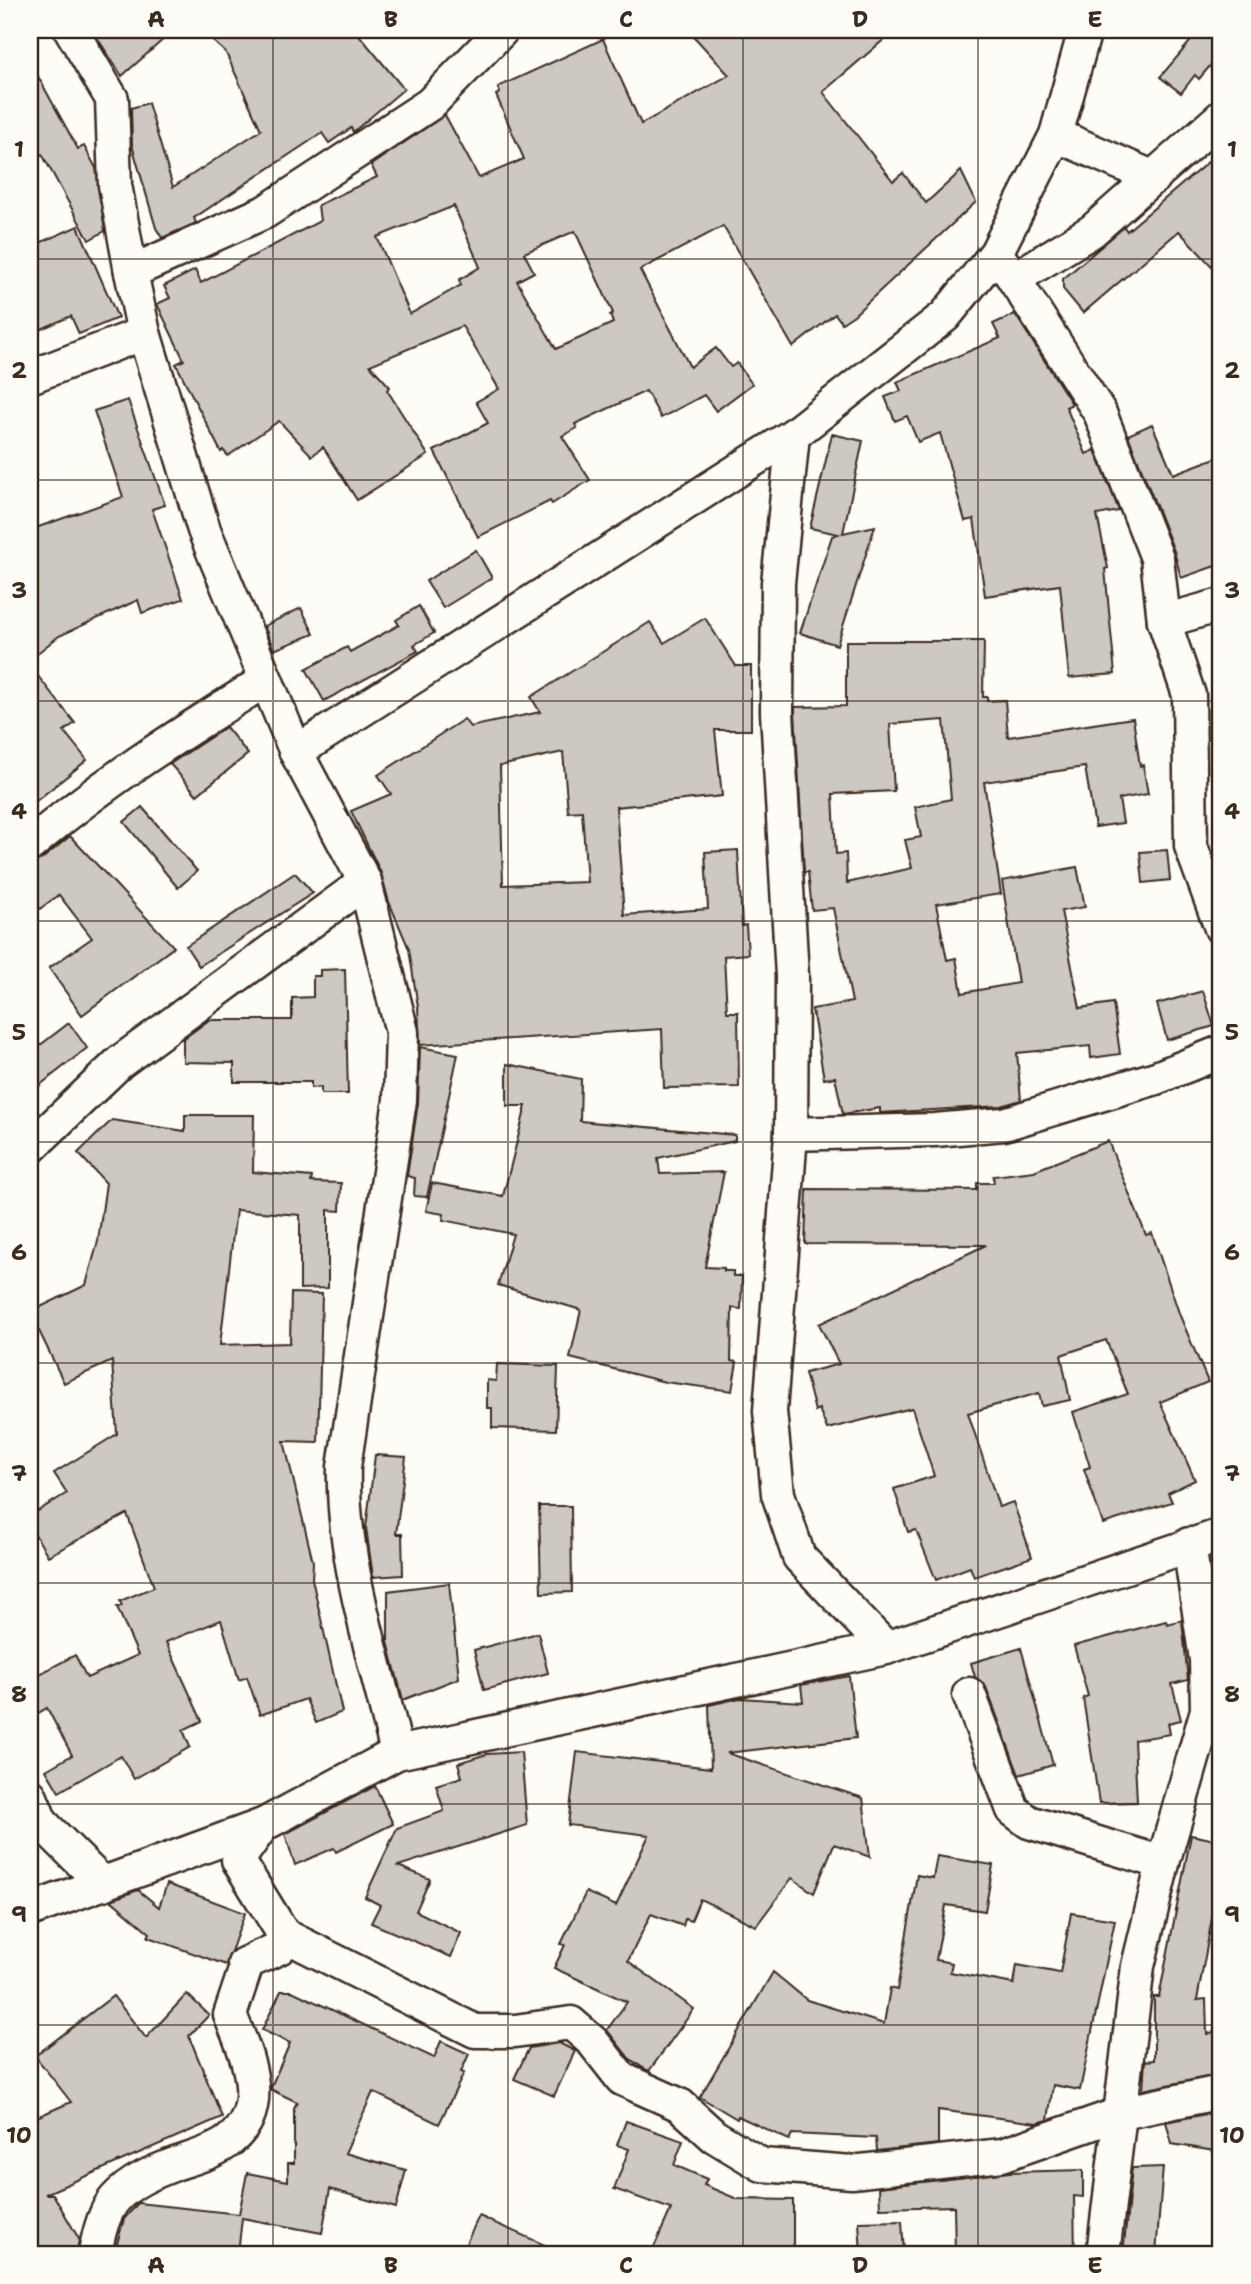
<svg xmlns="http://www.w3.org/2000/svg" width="1251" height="2284" font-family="'Shantell Sans',sans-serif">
	<rect width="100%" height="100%" fill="#fdfcf7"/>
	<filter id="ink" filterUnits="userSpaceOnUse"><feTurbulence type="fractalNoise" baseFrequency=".0143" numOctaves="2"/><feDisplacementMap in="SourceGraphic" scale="14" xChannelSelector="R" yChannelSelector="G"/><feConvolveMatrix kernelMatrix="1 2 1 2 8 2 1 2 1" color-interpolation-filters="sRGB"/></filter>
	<g filter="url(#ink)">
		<g fill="#cdc8c2" stroke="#3b2a1e" stroke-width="2" fill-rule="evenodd">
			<polygon points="92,30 174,30 122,76"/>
			<polygon points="201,30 355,30 404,89 353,132 351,128 329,143 322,133 194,218 196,223 162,238 156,228 132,145 131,108 148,103 173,187 261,130 226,53"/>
			<path d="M688,30h207l-72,62 70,89 10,-8 23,30 35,-32 15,31 -122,113 -12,8 -7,-9 -42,33 -70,-121 -83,44 50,97 26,-19 15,19 6,-4 15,21 -36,27 -12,-16 -43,23 -15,-27 -71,33 2,4 -15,8 28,44 -38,24 -2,-3 -72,36 -44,-86 54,-28 -12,-21 23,-13 -37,-63 -92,39 20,22 -3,3 41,65 -71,45 -34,-53 -11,9 -33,-35 -51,35 -5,-6 -2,2 -45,-88 8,-4 -27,-56 13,-6 -6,-12 31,-16 6,13 119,-62 -2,-16 59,-28 -6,-12 74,-50 34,63 45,-19 -28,-64 4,-2 -2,-6 105,-48 38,85 88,-49zM454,206l26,61 -21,13 2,5 -51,29 -33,-77zM575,231l38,82 -3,2 3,8 -57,26 -39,-68 17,-9 -10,-19z"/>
			<polygon points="1200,30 1221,30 1221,53 1199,79 1195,75 1181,93 1160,77"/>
			<polygon points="30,62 78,149 84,146 96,168 105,231 89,240 42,154 30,160"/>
			<polygon points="1221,151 1221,276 1179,231 1083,313 1063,289 1063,279 1124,227 1127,231"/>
			<polygon points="78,226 118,318 79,334 71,316 30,334 30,247"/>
			<polygon points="1015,314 1072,404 1066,407 1086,454 1095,450 1119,511 1097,515 1108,568 1105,569 1115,674 1069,678 1060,585 985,596 974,519 965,521 940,433 918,442 907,416 895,421 885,397 901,391 897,382 1000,338 993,324"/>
			<polygon points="128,400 165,505 152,509 183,599 142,613 138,600 59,636 30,659 30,530 123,497 94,411"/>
			<polygon points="1152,424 1173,474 1221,456 1221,564 1181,578 1174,551 1128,435"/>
			<polygon points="832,434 863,441 843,533 875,526 837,645 800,633 832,536 838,534 810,528"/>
			<polygon points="476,550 492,578 443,608 426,581"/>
			<polygon points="419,606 434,633 414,645 418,651 324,701 306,669 347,647 350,652 399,625 396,620"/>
			<polygon points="301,608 314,634 274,650 264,626"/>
			<path d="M705,618l31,48h15v64h-36l7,66 -106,11 8,108 84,-6 -3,-57 33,-2 4,76 4,-1 2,29 -24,2 3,56h11l1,75 -75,1 -2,-59 -242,16 -2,-38 -9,-58 -20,-47 -8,-29 -30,-62 40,-17 -13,-19 86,-56 6,8 70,-15 -9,-15 119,-75 14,21zM563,752l5,60 14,-1 5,71 -84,3 -3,-119z"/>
			<path d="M846,641h138l-1,56h4v4l18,-1 3,37 125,-19 7,48 3,-1 5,29 -29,5 4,24 -28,4 -10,-60 -101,15 17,112 -65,10 11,56 9,-2 6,35 56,-10 -16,-102 75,-14 8,40 -24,4 19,97 33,-5 7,51 -29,4 -1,-12 -73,7 4,47 -20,6 -121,7v-5l-37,6 -8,-37 -11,2 -12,-70 40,-7 -19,-94 -21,2 -4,-38h-4l-9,-160v-5l51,-1zM944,720l7,79 -36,8 6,30 -16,3 7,28 -65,15 -1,-30 -10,1 -3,-60 61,-3 -4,-67z"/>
			<polygon points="30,666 75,723 64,731 87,760 30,806"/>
			<polygon points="226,727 248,754 197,795 170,764"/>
			<polygon points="142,807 197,871 178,888 124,822"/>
			<polygon points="70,836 174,947 82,1015 49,968 92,938 59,895 30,916 30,863 42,859"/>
			<polygon points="1167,850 1170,880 1143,883 1140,852"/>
			<polygon points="295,873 313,893 199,966 186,946"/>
			<polygon points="345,969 348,1094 321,1094 321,1087 311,1088 311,1082 234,1082 234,1063 183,1062 183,1039 209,1020 292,1020 292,998 313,997 313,976 320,976 320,970"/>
			<polygon points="1203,991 1214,1026 1167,1040 1157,1004"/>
			<polygon points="69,1023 87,1048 30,1093 30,1053"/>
			<polygon points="420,1047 458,1054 427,1197 414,1196 415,1178 407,1176 418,1103"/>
			<polygon points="507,1064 581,1079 580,1121 735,1135 735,1141 658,1158 660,1174 724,1172 705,1267 724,1268 724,1271 733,1271 733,1276 742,1276 741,1309 732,1308 731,1361 737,1362 732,1391 665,1382 570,1358 581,1310 498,1285 513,1234 443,1220 444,1214 426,1211 432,1183 503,1196 526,1106 507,1106"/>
			<polygon points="185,1115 254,1115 253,1172 312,1177 311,1182 341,1183 340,1211 328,1210 328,1288 300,1289 300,1215 236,1210 220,1345 290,1343 291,1293 322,1294 318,1442 284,1441 313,1562 312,1579 342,1712 316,1723 306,1699 260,1715 247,1677 239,1680 221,1620 166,1642 202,1721 183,1730 190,1747 134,1779 121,1756 59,1792 46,1770 72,1755 47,1708 30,1718 30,1679 75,1655 87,1678 138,1655 117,1607 122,1606 120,1601 154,1587 127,1514 48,1556 30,1526 30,1516 67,1493 54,1473 117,1434 112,1361 64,1383 30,1312 86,1285 98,1241 106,1183 78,1153 112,1120 185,1131"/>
			<polygon points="1108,1141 1146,1235 1152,1233 1180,1316 1208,1382 1160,1402 1195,1480 1168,1493 1172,1502 1103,1524 1084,1469 1090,1467 1073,1412 1128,1394 1106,1340 1061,1355 1070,1400 1042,1406 1039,1393 968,1413 999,1507 1013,1502 1032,1557 974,1577 970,1567 936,1580 916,1530 908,1532 894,1489 934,1476 912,1408 827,1429 819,1409 815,1411 805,1373 839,1364 819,1324 986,1245 805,1244 807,1189 977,1190 977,1183 994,1183 993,1176 1034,1171"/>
			<polygon points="497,1364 558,1366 556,1430 492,1428 492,1408 487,1408 487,1380 496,1381"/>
			<polygon points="375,1455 406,1457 396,1534 402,1534 403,1575 373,1577 366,1528"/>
			<polygon points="539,1506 571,1506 572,1592 541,1593"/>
			<polygon points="449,1583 459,1678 403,1700 388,1642 388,1591"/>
			<polygon points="1182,1620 1188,1680 1172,1684 1181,1720 1168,1723 1170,1734 1134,1740 1137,1802 1099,1803 1083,1698 1088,1696 1074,1646 1166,1621 1167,1624"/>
			<polygon points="538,1633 548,1673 484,1690 474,1650"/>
			<polygon points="1021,1648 1053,1765 1019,1775 986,1687 975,1677 971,1663"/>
			<polygon points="849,1676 856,1738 727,1753 863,1798 870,1857 834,1844 814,1893 792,1878 756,1926 700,1899 691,1921 685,1919 683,1926 651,1914 628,1961 694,2009 649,2071 643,2068 629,2058 607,2030 627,2002 554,1968 565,1945 561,1944 586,1892 616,1906 649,1835 568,1825 577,1752 711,1768 709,1705 740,1698 803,1702 801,1685"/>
			<polygon points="521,1752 527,1825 398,1866 430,1879 416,1911 461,1933 451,1957 371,1923 380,1905 365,1897 397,1828 444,1811 436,1785 462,1777 458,1763 487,1754"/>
			<polygon points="375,1786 393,1824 336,1852 334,1848 295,1865 285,1834"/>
			<polygon points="1191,1835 1221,1841 1221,1890 1217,1914 1213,1913 1197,2000 1206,1999 1207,2034 1221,2030 1221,2074 1143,2090 1145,2061 1154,2060 1154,1997 1159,1997"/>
			<polygon points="937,1856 993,1865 985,1911 946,1905 936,1960 952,1963 950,1972 1014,1984 1017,1965 1060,1973 1071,1913 1115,1920 1080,2090 1053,2085 1048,2120 1037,2123 938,2110 938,2144 877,2151 876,2138 792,2134 789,2140 738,2116 737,2119 700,2097 773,1972 807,2000 884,2024 890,1988 897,1990 917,1875 933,1878"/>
			<polygon points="167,1884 245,1913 226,1965 148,1937 150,1933 111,1900 138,1890 159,1907"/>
			<polygon points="281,1991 292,1991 434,2058 441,2041 469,2054 461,2072 464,2073 439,2124 373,2092 345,2153 406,2170 396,2208 330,2189 322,2233 242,2218 238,2254 114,2254 124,2219 138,2203 239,2214 247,2173 288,2181 288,2163 294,2163 294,2108 297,2102 270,2089 290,2043 262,2030"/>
			<polygon points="187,1994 209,2015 189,2036 222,2117 45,2194 53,2194 79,2239 77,2254 30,2254 30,2120 71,2102 35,2056 113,1996 146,2038"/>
			<polygon points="559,2043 575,2051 554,2096 514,2079 529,2048"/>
			<polygon points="1221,2111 1221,2152 1172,2144 1166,2122"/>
			<polygon points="626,2121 683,2141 674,2165 707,2179 704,2185 737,2199 793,2200 793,2254 651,2254 671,2209 614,2189 629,2149 617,2145"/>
			<polygon points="1163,2167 1156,2254 1123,2254 1132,2168"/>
			<polygon points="1083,2170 1083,2197 1074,2196 1075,2254 955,2254 954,2206 880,2208 879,2187 1009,2172"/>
			<polygon points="479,2216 565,2254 461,2254"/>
			<polygon points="902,2221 904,2254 861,2254 859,2222"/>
		</g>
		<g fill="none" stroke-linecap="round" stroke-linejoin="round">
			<defs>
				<g id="minor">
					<path d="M71,30l41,69 3,86 16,87 13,61 60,197 92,222 69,130 37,150 -2,68 -56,367c-3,94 32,194 53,286"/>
					<polyline points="1056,135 1154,178"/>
					<polyline points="1003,263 1014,279 1092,231 1221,117"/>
					<polyline points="131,272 265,212 430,104 502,30"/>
					<polyline points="1014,279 1100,413 1157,558 1164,621 1189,695 1191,846 1221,928"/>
					<polyline points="30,377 144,333"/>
					<polyline points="793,435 778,583 777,712 792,976 791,1134 770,1411 778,1494 799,1557 886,1648"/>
					<polyline points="1164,621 1221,605"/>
					<polyline points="296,752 793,435 945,316 996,253 1056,135 1085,30"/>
					<path d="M30,845c73,-63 155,-114 236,-165"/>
					<polyline points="791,1134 935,1130 1004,1124 1156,1078 1221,1052"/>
					<polyline points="30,1148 120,1062 365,882"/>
					<polyline points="969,1694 1013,1810 1029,1822 1163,1863"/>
					<polyline points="30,1795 41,1822 103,1884"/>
					<polyline points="263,1825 238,1860 284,1935"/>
					<polyline points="30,1910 263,1825 397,1753 886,1648 1221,1535"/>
					<path d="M95,2254c3,-18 8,-41 20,-55 16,-18 39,-27 60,-35 17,-6 41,-12 55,-24 41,-33 16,-87 0,-125l16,-48 -2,-3 35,-16 5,-13 191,96h40l56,-8 22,19 29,37 58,26 34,31 48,29 90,7 150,-17 120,-42 99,-21"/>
					<polyline points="1103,2254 1138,1966 1163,1863 1207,1710 1206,1660 1189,1544"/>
				</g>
			</defs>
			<use href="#minor" stroke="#3b2a1e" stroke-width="37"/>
			<use href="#minor" stroke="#fdfcf7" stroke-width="32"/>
		</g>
	</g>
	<path fill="none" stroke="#3b2a1e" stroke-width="2" stroke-opacity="0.55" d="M273,30v2224M508,30v2224M743,30v2224M978,30v2224M30,259h1191M30,480h1191M30,701h1191M30,921h1191M30,1142h1191M30,1363h1191M30,1583h1191M30,1804h1191M30,2025h1191"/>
	<rect width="1251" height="2284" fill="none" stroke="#fdfcf7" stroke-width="77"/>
	<rect x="38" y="38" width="1174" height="2208" fill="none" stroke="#3b2a1e" stroke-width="2.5"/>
	<g font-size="23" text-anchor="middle" font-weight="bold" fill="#3b2a1e">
		<text x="156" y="27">A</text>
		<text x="391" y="27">B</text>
		<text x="626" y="27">C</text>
		<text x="860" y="27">D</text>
		<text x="1095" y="27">E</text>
		<text x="19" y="157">1</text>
		<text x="1232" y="157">1</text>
		<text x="19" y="378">2</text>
		<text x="1232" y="378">2</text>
		<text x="19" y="598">3</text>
		<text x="1232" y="598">3</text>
		<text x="19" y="819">4</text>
		<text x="1232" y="819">4</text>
		<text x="19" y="1040">5</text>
		<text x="1232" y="1040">5</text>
		<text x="19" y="1260">6</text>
		<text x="1232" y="1260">6</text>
		<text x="19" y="1481">7</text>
		<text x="1232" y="1481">7</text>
		<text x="19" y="1702">8</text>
		<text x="1232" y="1702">8</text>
		<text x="19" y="1922">9</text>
		<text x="1232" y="1922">9</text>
		<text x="19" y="2143">10</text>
		<text x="1232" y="2143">10</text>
		<text x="156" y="2273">A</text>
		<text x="391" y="2273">B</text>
		<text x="626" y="2273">C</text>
		<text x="860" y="2273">D</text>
		<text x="1095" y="2273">E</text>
	</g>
</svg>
